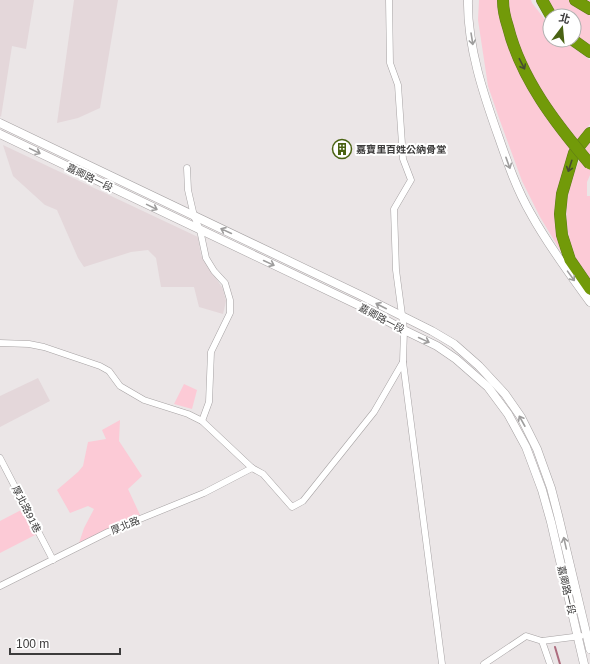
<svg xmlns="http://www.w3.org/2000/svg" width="590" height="664" font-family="Arial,'Noto Sans TC',sans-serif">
	<rect width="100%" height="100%" fill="#ebe6e7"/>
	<g fill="#e4d7da">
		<polygon points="0,0 34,0 26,49 12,46 1,117 0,116"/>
		<polygon points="74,0 118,0 100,108 78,118 57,123"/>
		<polygon points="3,145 198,237 201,255 223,289 226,301 223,314 199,307 194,287 161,287 156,258 148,250 131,252 84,267 78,258 57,210 45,205 13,176"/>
		<polygon points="38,378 50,401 0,427 0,396"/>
	</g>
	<g fill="#fccad6">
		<polygon points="479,0 531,0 532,3 550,26 550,40 563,40 590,60 590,124 579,138 558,190 569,265 540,217 522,181 499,118 488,86 478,20"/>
		<polygon points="548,0 590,0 590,47 574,34 574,16 558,16"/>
		<path d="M590,141v34l-3,7v14h3v85c-4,-6 -10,-13 -13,-20 -19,-43 -11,-81 13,-120z"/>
		<polygon points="184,384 197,390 192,409 174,404"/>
		<polygon points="120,420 119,441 142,476 128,489 140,515 77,549 84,528 94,509 88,506 70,513 57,490 78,472 83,466 88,442 106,439 102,430"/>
		<polygon points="23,509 37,534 0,553 0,521"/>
	</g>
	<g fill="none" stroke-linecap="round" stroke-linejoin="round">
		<polyline stroke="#ad6c7e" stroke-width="2" points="555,647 560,664"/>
		<defs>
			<g id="street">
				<polyline points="187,168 188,190 194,216 200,230 206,258 214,271 225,283 230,300 230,313 211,352 209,402 202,421"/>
				<polyline points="0,343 29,344 44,347 100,366 109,371 120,386 144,400 188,414 202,421 252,468 263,474 292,507 303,501 374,412 403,362 404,330 396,270 394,209 411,180 403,159 398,85 390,63 389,0"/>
				<polyline points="403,362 442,664"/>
				<polyline points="0,458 53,560"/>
				<polyline points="0,586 108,532 204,493 252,468"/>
				<polyline points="542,641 550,664"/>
				<polyline points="484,664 526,636 542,641 581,636"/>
			</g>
			<g id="secondary">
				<path d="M468,0c-1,46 16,96 31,138 9,26 18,52 32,76 17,31 38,59 59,88"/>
				<polyline points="0,123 360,295 432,331 454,344 479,366 505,394 521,417 537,449 551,488 558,515 590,649"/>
				<polyline points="0,134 358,305 404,330 437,346 456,359 488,387 508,414 526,447 542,490 551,522 584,664"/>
			</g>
			<g id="highway">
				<polyline points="542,0 551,16"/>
				<polyline points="575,0 590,9"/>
				<polyline points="573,40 590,52"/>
				<polyline points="590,133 574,153 562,194 560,214 562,235 570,260 590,289"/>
			</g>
		</defs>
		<use href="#street" stroke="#a6a2a3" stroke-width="7"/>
		<use href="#secondary" stroke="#a6a2a3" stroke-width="9"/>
		<use href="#highway" stroke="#5f791a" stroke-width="12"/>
		<use href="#street" stroke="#fff" stroke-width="6"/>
		<use href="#secondary" stroke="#fff" stroke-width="8"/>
		<use href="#highway" stroke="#729a09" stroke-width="11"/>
		<defs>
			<path id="highway-bridge" d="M503,0c0,9 2,18 5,27 13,52 48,97 82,137"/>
		</defs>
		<use href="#highway-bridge" stroke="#5f791a" stroke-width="12" stroke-linecap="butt"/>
		<use href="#highway-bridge" stroke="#729a09" stroke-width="11"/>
	</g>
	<defs><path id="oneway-shaft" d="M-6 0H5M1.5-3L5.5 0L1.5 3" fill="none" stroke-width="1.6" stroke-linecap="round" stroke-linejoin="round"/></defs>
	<g stroke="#9e9d9d">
		<use href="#oneway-shaft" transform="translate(472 39) rotate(81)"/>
		<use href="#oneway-shaft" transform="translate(35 151) rotate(26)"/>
		<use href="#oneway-shaft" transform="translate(508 163) rotate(70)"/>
		<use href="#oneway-shaft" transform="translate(152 207) rotate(26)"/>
		<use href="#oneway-shaft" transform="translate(226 231) rotate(-155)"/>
		<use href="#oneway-shaft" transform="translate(269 263) rotate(25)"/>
		<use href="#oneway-shaft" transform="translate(571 276) rotate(54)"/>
		<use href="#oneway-shaft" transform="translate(381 306) rotate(-153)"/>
		<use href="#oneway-shaft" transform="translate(424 340) rotate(25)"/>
		<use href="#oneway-shaft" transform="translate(522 421) rotate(-119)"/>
		<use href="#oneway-shaft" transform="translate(565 543) rotate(-103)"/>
	</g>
	<g stroke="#474e31">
		<use href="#oneway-shaft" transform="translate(522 64) rotate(63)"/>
		<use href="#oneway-shaft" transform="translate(570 166) rotate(108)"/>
	</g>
	<defs>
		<symbol id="building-ring" viewBox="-11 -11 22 22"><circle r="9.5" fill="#fff" stroke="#4a6313" stroke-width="1.5"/><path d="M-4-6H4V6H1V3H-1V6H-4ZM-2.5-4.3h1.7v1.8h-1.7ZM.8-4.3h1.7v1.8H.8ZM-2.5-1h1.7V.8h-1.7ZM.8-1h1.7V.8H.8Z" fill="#4a6313"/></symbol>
	</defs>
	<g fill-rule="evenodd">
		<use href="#building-ring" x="331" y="138" width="22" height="22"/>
	</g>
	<g text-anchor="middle" stroke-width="4" stroke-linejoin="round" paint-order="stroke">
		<g font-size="10" font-weight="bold" fill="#3c3b3b" stroke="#fff" text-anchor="start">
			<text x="356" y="153">嘉寶里百姓公納骨堂</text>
		</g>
		<g font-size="10" fill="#3c3b3b" stroke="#fff">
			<text transform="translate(90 177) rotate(26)" y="4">嘉卿路一段</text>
			<text transform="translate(382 318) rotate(28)" y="4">嘉卿路一段</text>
			<text transform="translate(27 509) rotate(63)" y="4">厚北路91巷</text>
			<text transform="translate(125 525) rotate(-22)" y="4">厚北路</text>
			<text transform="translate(567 590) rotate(77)" y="4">嘉卿路一段</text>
		</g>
	</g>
	<g transform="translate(562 28) rotate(16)"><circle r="19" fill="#ffffff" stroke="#b1b1b1"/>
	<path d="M0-3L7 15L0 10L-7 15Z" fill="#4a6313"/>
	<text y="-6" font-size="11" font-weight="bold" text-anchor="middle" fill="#3c3b3b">北</text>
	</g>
	<path d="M10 648v6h110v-6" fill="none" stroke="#3c3b3b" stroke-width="2"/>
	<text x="16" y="648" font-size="12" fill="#3c3b3b" stroke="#ffffff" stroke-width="3" paint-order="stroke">100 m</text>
</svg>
